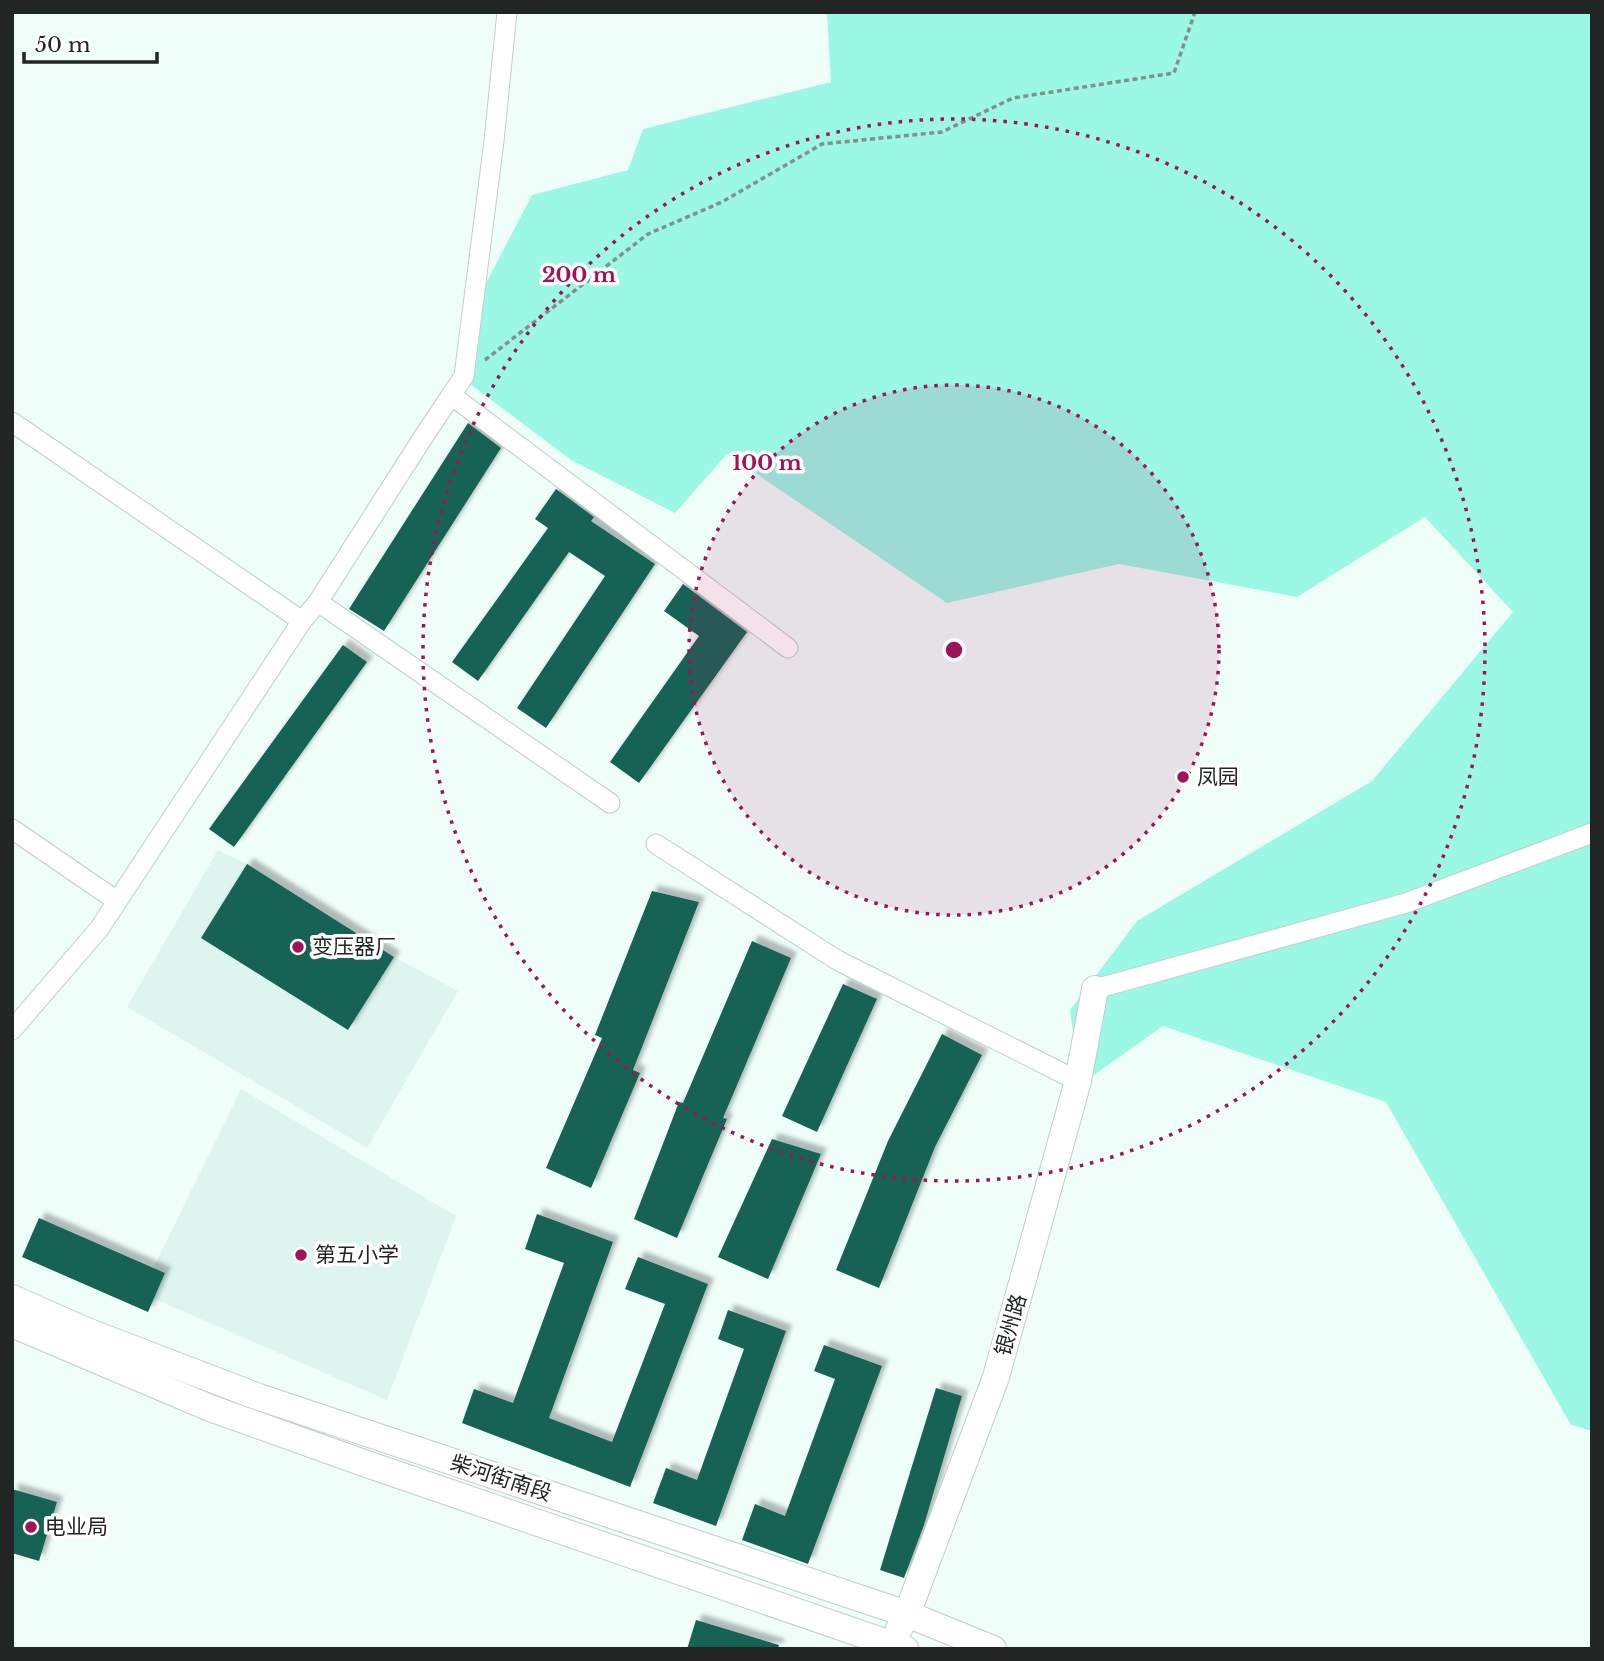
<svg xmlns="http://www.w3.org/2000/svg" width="1604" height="1661" font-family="'Libre Baskerville','Noto Sans SC',serif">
	<defs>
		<filter id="shadow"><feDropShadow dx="6" dy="-6" stdDeviation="2" flood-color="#0004"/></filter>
	</defs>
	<rect width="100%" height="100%" fill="#f0fefa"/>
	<g fill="#ddf4ef">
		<polygon points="218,850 247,864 394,957 458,991 367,1148 127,1007"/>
		<polygon points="241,1089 456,1216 387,1400 141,1293"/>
	</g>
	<polygon fill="#9bf8e5" points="827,12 1592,12 1592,1431 1571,1425 1386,1102 1163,1026 1080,1085 1070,1010 1137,921 1372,781 1513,612 1425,517 1297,597 1119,564 947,603 727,454 675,513 571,460 466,381 484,287 532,195 628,170 643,129 831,82"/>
	<g fill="#156357" filter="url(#shadow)">
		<polygon points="468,423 501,448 384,631 349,609"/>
		<polygon points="556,489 594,517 591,521 655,564 546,728 517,708 605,576 569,552 478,681 452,662 548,528 535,519"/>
		<polygon points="683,584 747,632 639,783 610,762 699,636 664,611"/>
		<polygon points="343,645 367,662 234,847 209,829"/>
		<polygon points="247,864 394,957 348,1030 201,938"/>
		<polygon points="652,891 699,902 633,1070 640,1073 591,1188 546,1168 602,1038 595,1035"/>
		<polygon points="752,941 791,958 723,1118 727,1119 677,1238 634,1219 679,1102 683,1103"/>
		<polygon points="843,984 877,999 817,1132 782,1116"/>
		<polygon points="942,1034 982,1055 935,1147 879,1288 836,1270 888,1141"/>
		<polygon points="772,1139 821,1154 768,1279 718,1257"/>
		<polygon points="537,1214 613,1242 549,1418 612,1442 665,1304 625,1289 638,1257 708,1284 630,1487 462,1423 474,1389 513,1403 564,1263 525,1249"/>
		<polygon points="39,1218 165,1273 148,1312 22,1257"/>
		<polygon points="728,1310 786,1331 716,1526 653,1503 666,1468 697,1480 744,1349 718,1339"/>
		<polygon points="824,1345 882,1366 808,1564 742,1540 755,1504 785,1516 835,1379 814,1371"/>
		<polygon points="936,1388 962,1396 924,1525 904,1578 880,1570"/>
		<polygon points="12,1489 57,1502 39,1561 12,1553"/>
		<polygon points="696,1620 779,1645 778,1649 687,1649"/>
	</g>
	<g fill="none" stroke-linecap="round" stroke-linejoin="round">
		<defs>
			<g id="street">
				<polyline points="451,395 788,648"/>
				<polyline points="12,422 302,621"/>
				<polyline points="318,602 610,803"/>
				<polyline points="12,829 117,901"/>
				<polyline points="656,844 837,960 1078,1081"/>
				<polyline points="1095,989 1406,903 1592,833"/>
				<polyline points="12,1030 99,929 302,621 318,602 422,439 464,376 494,141 507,12"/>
			</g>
			<g id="secondary">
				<polyline points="12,1298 84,1330 256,1396 907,1614 993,1649"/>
				<polyline points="12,1324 210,1408 361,1462 905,1649"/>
				<polyline points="899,1629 907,1614 996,1377 1078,1081 1095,989"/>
			</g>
		</defs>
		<use href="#street" stroke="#c1cecb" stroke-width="21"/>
		<use href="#secondary" stroke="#c1cecb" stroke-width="28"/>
		<polyline stroke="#858f8c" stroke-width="3.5" stroke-dasharray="5 3.5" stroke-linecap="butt" points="485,360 648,234 722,202 822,144 942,132 1013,98 1174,73 1195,12"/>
		<use href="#street" stroke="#fff" stroke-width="19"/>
		<use href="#secondary" stroke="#fff" stroke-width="26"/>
	</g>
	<circle cx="954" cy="650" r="265" fill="#a21258" fill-opacity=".12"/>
	<g fill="none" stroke="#a21258" stroke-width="3.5" stroke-dasharray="3.5 7">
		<circle cx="954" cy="650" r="265"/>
		<circle cx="954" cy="650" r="531"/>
	</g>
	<g fill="#a21258" stroke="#fff" stroke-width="2.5">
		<circle cx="1183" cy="777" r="7"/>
		<circle cx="298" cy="947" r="7"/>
		<circle cx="301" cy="1255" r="7"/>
		<circle cx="31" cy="1527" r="7"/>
	</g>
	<g text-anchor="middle" stroke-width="7" stroke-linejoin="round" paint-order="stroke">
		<g font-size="21" fill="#212624" stroke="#fff" text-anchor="start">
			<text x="1197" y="784">凤园</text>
			<text x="312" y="954">变压器厂</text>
			<text x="315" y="1262">第五小学</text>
			<text x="45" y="1534">电业局</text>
		</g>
		<g font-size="21" fill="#212624" stroke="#fff">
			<text transform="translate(1011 1325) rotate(-74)" y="7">银州路</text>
			<text transform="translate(501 1478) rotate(18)" y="7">柴河街南段</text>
		</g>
	</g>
	<circle cx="954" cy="650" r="10" fill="#a21258" stroke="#fff" stroke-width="3.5"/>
	<g font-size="21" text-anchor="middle" font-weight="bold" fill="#a21258" stroke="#fff" stroke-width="7" stroke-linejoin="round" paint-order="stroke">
		<text x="579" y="282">200 m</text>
		<text x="767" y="470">100 m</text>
	</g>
	<rect width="1604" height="1661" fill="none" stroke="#212624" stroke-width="28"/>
	<path d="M24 52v10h133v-10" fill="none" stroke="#212624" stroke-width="3.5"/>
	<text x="35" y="52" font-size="21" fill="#212624" stroke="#ffffff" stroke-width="5" paint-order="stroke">50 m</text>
</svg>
